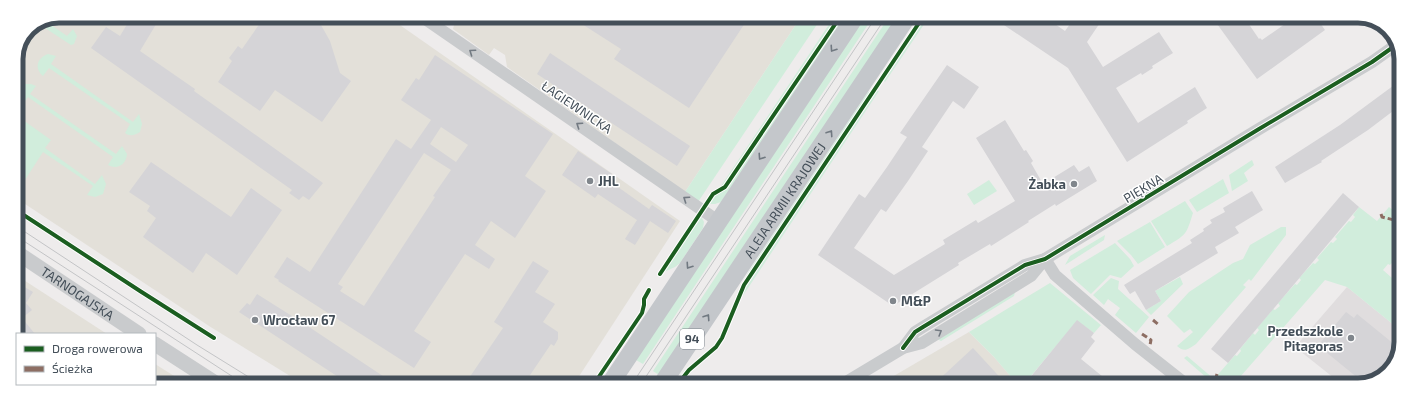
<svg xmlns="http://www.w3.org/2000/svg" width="1417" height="401" font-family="'Exo 2',sans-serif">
	<rect width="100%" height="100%" fill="#eeecec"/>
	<g fill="#e3e0d9">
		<polygon points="59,16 387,16 680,221 574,384 303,384 209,326 16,198 16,58 29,28"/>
		<polygon points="455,16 801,17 685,192 507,67 505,55 494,48 489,55 453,29 456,17"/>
		<polygon points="16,275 107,334 17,334 17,348"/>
		<polygon points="969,332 994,357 1018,385 880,384"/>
		<polygon points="155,364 187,384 155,384"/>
	</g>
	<polygon fill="#e0ddde" points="1347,287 1400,330 1400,353 1385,376 1359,385 1336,385 1339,382 1295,347"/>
	<g fill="#d1eddc">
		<polygon points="801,17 822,17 698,202 685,192"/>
		<polygon points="834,17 838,17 726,183 719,189"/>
		<polygon points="842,17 845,17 721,202 715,204 709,204 714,196 727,189"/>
		<polygon points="865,17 873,17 643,364 636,360"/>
		<polygon points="889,17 898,17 659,375 653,371"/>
		<polygon points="925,17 929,17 885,82 883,80"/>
		<polygon points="48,20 47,22 67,36 73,29 77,36 74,44 71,45 39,24"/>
		<path d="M48,54l8,2 -5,8 82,58 6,-8 3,10 -2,8c-5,3 -10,5 -15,1l5,-9 -81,-56 -6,8c-9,-8 -6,-18 5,-22z"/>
		<path d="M24,84h7l5,2 -6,8 86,60 6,-8 5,8c-1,11 -10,16 -19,11l5,-8 -85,-60 -6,8c-7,-7 -6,-15 2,-21z"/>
		<polygon points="876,90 879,91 742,297 746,286 754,272"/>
		<polygon points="871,91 751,270 739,294 737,294 749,271 868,92"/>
		<polygon points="16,115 51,140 45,148 95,184 102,175 106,184 103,194 95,197 87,195 93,186 43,152 25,180 16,175"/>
		<polygon points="1252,160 1254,165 1244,173 1248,181 1232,191 1229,175"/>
		<polygon points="1223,179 1229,193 1197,212 1189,200"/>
		<polygon points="989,180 997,191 974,205 967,194"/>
		<path d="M1185,201l8,12c-7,22 -6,21 -26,33l-16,-25z"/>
		<polygon points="1359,207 1377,221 1389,207 1395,212 1400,208 1400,254 1390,265 1388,264 1383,270 1400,285 1400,330 1347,287 1325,280 1233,385 1215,385 1184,358 1187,356 1214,379 1235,355 1237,356 1241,351 1240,349 1253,333 1255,335 1259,330 1257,328 1273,309 1275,310 1280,306 1278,303 1295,284 1297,285 1301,280 1299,278 1313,263 1315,264 1319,260 1317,258 1331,242 1333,243 1337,239 1335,237 1349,221 1351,222 1355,217 1353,215"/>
		<polygon points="701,216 704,222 703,228 680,263 675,267 664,272"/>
		<polygon points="1150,222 1165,247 1138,264 1131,255 1117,241"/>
		<path d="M1281,227h5v8l-35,46 -2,-2 -6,6 3,2 -50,57c-8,5 -11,9 -19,2l16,-14 -3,-3 -6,4 -17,-17 22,-24 44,-29 10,-4 7,-14z"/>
		<polygon points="1105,235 1104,240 1065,265 1070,256"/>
		<polygon points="1115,243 1130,259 1134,266 1121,278 1110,275 1091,294 1073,278 1070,270"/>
		<polygon points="1180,277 1183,284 1151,315 1146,310 1161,301 1155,291"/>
		<polygon points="1111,278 1119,281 1118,289 1149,317 1136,333 1115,315 1120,308 1108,299 1104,305 1093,295"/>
		<polygon points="1050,283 1124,344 1101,325 1094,333 1077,321 1025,383 1024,385 1018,385 994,357 969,332"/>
		<polygon points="1015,292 1014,296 941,341 937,339"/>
	</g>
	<g fill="#d5d4d7" fill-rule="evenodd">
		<polygon points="132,16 161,16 140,51 195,89 194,91 323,183 309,200 303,196 299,200 289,193 292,190 91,48 106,27 120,36"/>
		<polygon points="265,16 328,16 321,25 330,41 340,73 351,81 322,122 275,90 260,111 218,82 232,61 229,58 238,46 242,49"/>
		<polygon points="571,17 749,17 689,108 614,59 621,49"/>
		<polygon points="992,17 1045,17 1065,31 1075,17 1104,17 1087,42 1103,67 1159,32 1173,53 1152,66 1153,68 1142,75 1141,73 1116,88 1138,123 1195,87 1207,108 1187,121 1188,123 1127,162 1068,68"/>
		<polygon points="1212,17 1244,17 1259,39 1260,38 1262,40 1295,17 1316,17 1325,30 1257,79"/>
		<polygon points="550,53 690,146 677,166 537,74"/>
		<path d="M435,55l118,79 -28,42 21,15 -31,47 -24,-17 -16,24 20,14 -6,10 -24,-15 -51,77 17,11 -17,26 -136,-87 1,-1 -5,-3 13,-20 23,15 86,-133 15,10 20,-29 -30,-20 15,-22 3,2zM441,127l27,18 -12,17 -26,-18zM424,153l27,17 -18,26 2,1 -71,109 -24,-15 3,-4 -5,-3z"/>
		<polygon points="947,65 979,87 964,109 953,101 922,147 928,151 908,181 886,212 881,209 854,248 894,275 945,244 943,240 976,220 978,223 1015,201 976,138 1005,120 1024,151 1026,150 1033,161 1031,163 1043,184 1074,165 1079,172 1089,166 1097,181 1056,206 1055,204 1028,221 1029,222 991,246 990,244 958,263 959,265 893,306 818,255 859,194 865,198 887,167 907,137 900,133"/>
		<polygon points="1401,80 1401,105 1368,130 1321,161 1322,162 1285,183 1275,167 1340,125"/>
		<polygon points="578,151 612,174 608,180 649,209 652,205 676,221 668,233 650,221 635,245 625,239 637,220 598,194 595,198 562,175"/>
		<polygon points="151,162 231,217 251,188 282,210 237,275 206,253 193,273 143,237 156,218 147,211 150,206 129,192"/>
		<polygon points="1252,191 1263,210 1235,227 1239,233 1215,247 1218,253 1155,291 1161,301 1146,310 1135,291 1130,294 1124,285 1192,243 1190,240 1204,231 1203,229 1212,223 1210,220 1225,212 1223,208"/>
		<polygon points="1343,193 1359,207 1228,363 1211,349"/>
		<polygon points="533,261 549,271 535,292 555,304 543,322 558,332 558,339 554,346 551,344 524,384 465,384 503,328 494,322"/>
		<polygon points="16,282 33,292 26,303 32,310 22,318 35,334 16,334"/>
		<polygon points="257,294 303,323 395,384 349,384 239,312 247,303 250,305"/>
		<polygon points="1346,312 1354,318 1357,314 1400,349 1400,353 1385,376 1364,383 1326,352 1329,348 1321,342"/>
		<polygon points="1077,320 1094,333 1091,337 1095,341 1081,359 1113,385 1024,385"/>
		<polygon points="973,348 1007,385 933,385"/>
	</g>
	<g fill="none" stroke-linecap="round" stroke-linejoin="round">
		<g stroke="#c9cbcd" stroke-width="12">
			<polyline points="421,16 718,221"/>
			<polyline points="1045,259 1055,275 1135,344 1187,385"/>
			<polyline points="903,348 915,332 923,327 1025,265 1045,259 1259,129 1372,62 1396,45"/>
			<polyline points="843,384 903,348 922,343 1031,276 1045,259"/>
		</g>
		<g stroke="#c9cbcd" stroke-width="15">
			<path id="s1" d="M16,252l123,82"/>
			<polyline points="155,344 217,384"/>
		</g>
		<g stroke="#c4c7cb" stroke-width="18">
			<polyline points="610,384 855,17"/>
			<path id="s2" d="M662,384l245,-367"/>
		</g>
		<g stroke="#c3c4c6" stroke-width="1">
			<polyline points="16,226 197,345 260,384"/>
			<polyline points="16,236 244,384"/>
			<polyline points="632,384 876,17"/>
			<polyline points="641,384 886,17"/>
		</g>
		<g stroke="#8d6e63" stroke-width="3" stroke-dasharray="6 3" stroke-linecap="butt">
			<polyline points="1381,214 1382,217 1394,220 1400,215"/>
			<polyline points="1153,320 1159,325"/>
			<polyline points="1142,334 1151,340 1150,345"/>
			<polyline points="1214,385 1217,374"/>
		</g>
		<defs>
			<g id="cycleway">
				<polyline points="16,210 140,291 214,338"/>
				<polyline points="660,274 713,194 725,187 840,17"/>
				<polyline points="903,348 915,332 923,327 1025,265 1045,259 1259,129 1372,62 1396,45"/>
				<polyline points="594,384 642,313 644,305 644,299 649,290"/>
				<polyline points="678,384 689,370 716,347 722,338 744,285 923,17"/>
			</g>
		</defs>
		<use href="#cycleway" stroke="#fff" stroke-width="6"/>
		<use href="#cycleway" stroke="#1b5e20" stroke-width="4"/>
	</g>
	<defs><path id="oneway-chevron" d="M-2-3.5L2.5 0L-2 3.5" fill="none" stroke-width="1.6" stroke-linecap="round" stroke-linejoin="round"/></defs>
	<g stroke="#717981">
		<use href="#oneway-chevron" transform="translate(833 49) rotate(124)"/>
		<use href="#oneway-chevron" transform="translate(830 133) rotate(-56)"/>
		<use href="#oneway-chevron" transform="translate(761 157) rotate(124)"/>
		<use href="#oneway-chevron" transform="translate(689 266) rotate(124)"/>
		<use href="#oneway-chevron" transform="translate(707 317) rotate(-56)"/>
	</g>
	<g stroke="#737a82">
		<use href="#oneway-chevron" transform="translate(472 52) rotate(-145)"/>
		<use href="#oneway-chevron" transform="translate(579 125) rotate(-146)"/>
		<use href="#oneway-chevron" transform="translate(686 199) rotate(-146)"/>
		<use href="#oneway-chevron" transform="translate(939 332) rotate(-31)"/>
	</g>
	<g fill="#80868c" stroke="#fff" stroke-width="1.5">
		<circle cx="590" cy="181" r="4"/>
		<circle cx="1074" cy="184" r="4"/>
		<circle cx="893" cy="301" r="4"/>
		<circle cx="255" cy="320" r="4"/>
		<circle cx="1351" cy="338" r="4"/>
	</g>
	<g text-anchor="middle" stroke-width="3" stroke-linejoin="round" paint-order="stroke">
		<rect fill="#fff" stroke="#7c848b" stroke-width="1" x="680" y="329" width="24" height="20" rx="3"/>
		<g font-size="12" font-weight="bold" fill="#444f59">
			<text x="692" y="343">94</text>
		</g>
		<g font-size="13" fill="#444f59" stroke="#fff">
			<text transform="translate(577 107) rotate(34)" y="5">ŁAGIEWNICKA</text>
			<text transform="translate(1143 188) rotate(-31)" y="5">PIĘKNA</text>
			<text dy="5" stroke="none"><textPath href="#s2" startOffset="221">ALEJA ARMII KRAJOWEJ</textPath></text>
			<text dy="5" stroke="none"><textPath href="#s1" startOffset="74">TARNOGAJSKA</textPath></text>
		</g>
		<g font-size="13" font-weight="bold" fill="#444f59" stroke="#fff" text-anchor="start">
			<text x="598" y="186">JHL</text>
			<text x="1066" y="189" text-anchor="end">Żabka</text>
			<text x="901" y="306">M&amp;P</text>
			<text x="263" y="325">Wrocław 67</text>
			<text x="1343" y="336" text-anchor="end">Przedszkole<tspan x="1343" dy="15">Pitagoras</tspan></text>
		</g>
	</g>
	<path d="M0 0H1417V401H0ZM59 23H1358A36 36 0 0 1 1394 59V342A36 36 0 0 1 1358 378H59A36 36 0 0 1 23 342V59A36 36 0 0 1 59 23Z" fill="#fff" fill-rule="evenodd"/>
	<path fill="none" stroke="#444f59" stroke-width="5" d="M59 23H1358A36 36 0 0 1 1394 59V342A36 36 0 0 1 1358 378H59A36 36 0 0 1 23 342V59A36 36 0 0 1 59 23Z"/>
	<rect x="16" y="333" width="140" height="52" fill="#ffffff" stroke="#b4b9bd"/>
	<rect x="24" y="346" width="20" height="6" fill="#1b5e20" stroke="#b4b9bd"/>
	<text x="52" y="353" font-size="12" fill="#444f59">Droga rowerowa</text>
	<rect x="24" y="366" width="20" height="6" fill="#8d6e63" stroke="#b4b9bd"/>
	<text x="52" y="373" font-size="12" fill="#444f59">Ścieżka</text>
</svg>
